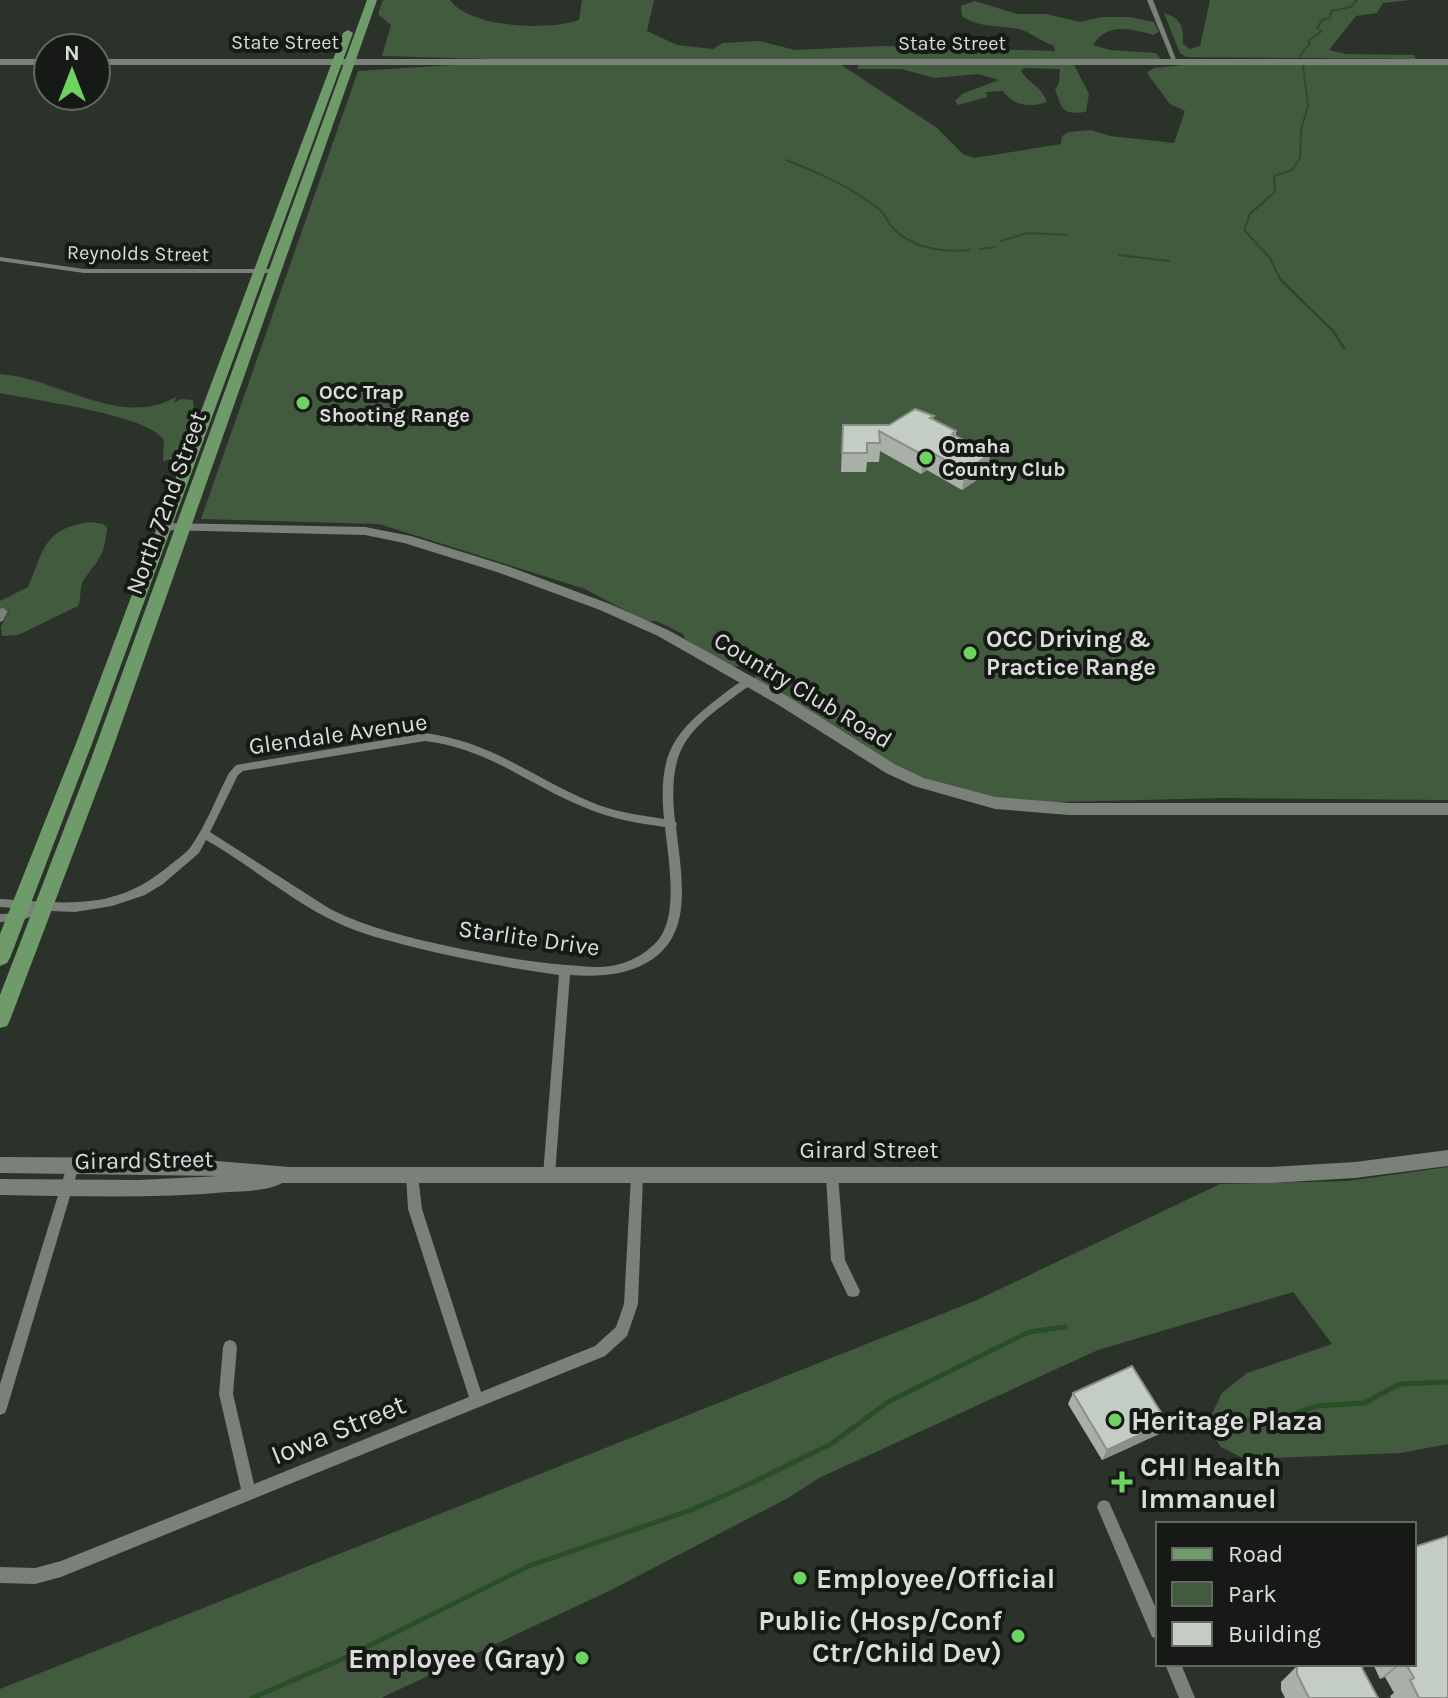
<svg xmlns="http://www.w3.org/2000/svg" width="1448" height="1698" font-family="Karla,sans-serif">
	<rect width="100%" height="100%" fill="#2b322a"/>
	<g fill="#425b3e">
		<path d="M383,0h67c20,28 98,31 129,20l3,-20h72l-7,31 30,14 36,4 10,-6 36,-2 36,9 87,-4 173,5 -1,-5c-12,-4 -24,-14 -35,-17 -20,-4 -41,-1 -57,-13l-1,-10 14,-5 42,13h29l34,8 22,-5h27l25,5 5,10 -6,3c-21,-6 -46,-13 -60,10l17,5 46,3 5,6h-675l-104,-3 9,-31 -13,-11z"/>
		<path d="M1210,0h200l-27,3 -6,10 -21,3 -27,34 17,4 68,1 2,4 -230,-2 -6,-4 -16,-40c18,6 19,13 19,31l7,5 10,-3z"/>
		<path d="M859,63l215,2 15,29 -3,18c-26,3 -23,-4 -31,-22l4,-7 1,-14 -36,-1 -3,3c9,14 19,13 26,31 -16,6 -34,4 -44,-11l-17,1 1,5 -29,8 -3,-4 7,-7 37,-14 -21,-6 -43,4 -34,-9h-44z"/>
		<polygon points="1448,63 1448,800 1223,798 1020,803 958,791 893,766 755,679 755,673 743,667 728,666 685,639 683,634 656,621 645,621 585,589 379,524 201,519 358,71 469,64 840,64 937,128 963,154 974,158 1061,144 1062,136 1069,132 1091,130 1110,136 1174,143 1185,111 1170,104 1149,76 1147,72 1155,68 1183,65"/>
		<path d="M0,374c58,4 120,55 176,23l-2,6 7,-4 12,1 2,16 -17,42 -15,3 1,-21c-15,-25 -131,-40 -164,-47z"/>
		<path d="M91,522l12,2 4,4c-3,30 -8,30 -24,53 -4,7 -1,17 -5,25l-60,29 -16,1 -1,-9 8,-17 -9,-1v-8l28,-14c16,-37 15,-59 63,-65z"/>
		<polygon points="1448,1167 1448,1444 1401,1453 1245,1459 1221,1447 1206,1426 1222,1393 1247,1373 1332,1344 1293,1292 1098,1350 819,1478 788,1498 611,1590 381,1698 0,1698 0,1689 977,1300 1220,1184 1348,1181"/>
	</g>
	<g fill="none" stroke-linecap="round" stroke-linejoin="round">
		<g stroke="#294d25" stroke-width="2">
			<polyline points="1299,57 1310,43 1308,41 1322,31 1317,28 1322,20 1330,18 1331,11 1351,7 1357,0"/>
			<path d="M786,160c33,13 65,27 93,49 7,6 9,14 15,20 17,19 51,24 75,21"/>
			<polyline points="1001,241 1027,233 1068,235"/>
			<polyline points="980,249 995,247"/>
			<polyline points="1119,255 1169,261"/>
			<polyline points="1281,281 1270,258 1244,230 1250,214 1275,192 1274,176 1292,170 1300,158 1301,130 1308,106 1303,66"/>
		</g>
		<polyline stroke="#294d25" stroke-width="3" points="1280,279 1333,331 1344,348"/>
		<g stroke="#294d25" stroke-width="5">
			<polyline points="1235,1420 1279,1420 1316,1406 1364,1403 1400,1384 1448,1382"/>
			<polyline points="252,1698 347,1657 529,1566 691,1510 739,1489 831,1444 888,1402 1029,1332 1065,1327"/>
		</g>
		<g fill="#798178" fill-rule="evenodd">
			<polygon points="1147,0 1153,0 1177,62 1172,61"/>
			<polygon points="0,257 84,269 276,269 280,271 276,273 84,273 0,261"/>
			<polygon points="152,524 165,524 170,527 165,530 149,529 147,527"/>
			<polygon points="3,608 8,611 3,621 0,622 0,609"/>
			<path d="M749,678l5,3 -1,2c-61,45 -87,57 -78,138l2,3 -1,3c3,26 9,62 4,88 -10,54 -63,64 -110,60l-15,200 -1,4 -5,2 -5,-2 -1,-4 16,-200c-49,-7 -98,-16 -146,-28 -26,-7 -53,-13 -77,-25 -46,-22 -86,-57 -130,-82l-7,13 -36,31 -18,11 -33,11 -37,6 -26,-1 -31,10 -18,1v-8l18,-1 10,-4 -28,-2v-8c67,4 115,13 170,-34 7,-6 17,-12 22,-20 15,-22 25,-49 37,-72l7,-8 189,-32c68,9 106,44 166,69 23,10 48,13 73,17 -5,-56 3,-81 48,-116 12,-9 24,-20 37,-25zM425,741c65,8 103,44 161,67 25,11 52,15 79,19 3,29 13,83 -4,109 -10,15 -28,25 -45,29 -17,4 -33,1 -49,0 -38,-3 -77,-10 -115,-18 -42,-9 -84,-19 -122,-38l-120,-77 28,-57 5,-4z"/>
			<polygon points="73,1160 78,1162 79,1166 7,1408 5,1413 0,1415 0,1384 67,1166 68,1162"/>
			<polygon points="412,1169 417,1171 418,1175 422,1209 481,1392 595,1346 616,1327 624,1304 631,1176 632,1172 637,1170 642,1172 643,1176 638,1304 627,1336 605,1356 61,1577 35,1584 0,1583 0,1567 35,1568 61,1561 241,1489 219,1394 223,1347 225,1342 230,1340 235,1342 237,1347 233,1394 254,1484 469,1397 408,1209 406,1175 407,1171"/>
			<polygon points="832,1170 837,1172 838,1176 845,1260 860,1291 858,1296 853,1297 848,1296 831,1260 826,1176 827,1172"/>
			<polygon points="1104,1500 1109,1502 1158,1613 1158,1639 1152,1637 1097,1507 1099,1502"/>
			<polygon points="1165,1664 1181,1664 1195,1698 1179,1698"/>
		</g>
		<g fill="#798178" fill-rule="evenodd">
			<rect x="0" y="59" width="48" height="6"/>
			<rect x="96" y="59" width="1352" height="6"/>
			<polygon points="165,523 365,527 411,536 507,566 610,604 668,630 787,696 896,765 924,778 995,797 1069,803 1448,803 1448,815 1069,815 995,809 914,786 886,773 777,704 658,636 600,610 497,572 404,543 365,535 160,530 158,527"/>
			<path d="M1448,1150v16l-93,12 -84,5h-989c-14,8 -37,8 -54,9 -76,7 -152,4 -228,3v-16l138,1 81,-4 -219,-3v-16l181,1 108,9h982l84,-5z"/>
		</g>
		<g fill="#6f9a6a" fill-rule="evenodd">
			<polygon points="367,0 377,0 109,759 10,1020 7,1026 0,1028 0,995 91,759"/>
			<polygon points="348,30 353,33 93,741 10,958 7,963 0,966 0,934 77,741 343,33"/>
		</g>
	</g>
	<g fill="#a9b0a8">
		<polygon points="934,416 933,419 956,431 956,436 990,454 987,473 962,490 927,470 921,474 880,451 879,462 867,462 866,472 841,472 843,425 889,425"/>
		<polygon points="1073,1393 1161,1433 1102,1460 1068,1404"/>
		<polygon points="1414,1547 1448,1698 1391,1698 1390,1696 1394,1693 1385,1677 1380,1679 1373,1664 1414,1664"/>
		<polygon points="1297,1666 1362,1668 1378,1698 1285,1698 1281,1690 1281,1682"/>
	</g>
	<g fill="#899088">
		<polygon points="929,451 927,470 921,474 923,455"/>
		<polygon points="990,454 987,473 962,490 965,471"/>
		<polygon points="1167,1422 1161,1433 1102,1460 1107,1450"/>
		<polygon points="1398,1664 1401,1664 1385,1677 1380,1679"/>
	</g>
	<g fill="#c4cdc3" stroke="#899088" stroke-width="2">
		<polygon points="915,409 934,416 930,418 956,431 952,434 990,454 965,471 929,451 923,455 879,431 880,443 867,443 867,453 842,453 843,425 889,425"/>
		<polygon points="1132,1366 1167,1422 1107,1450 1073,1393"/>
		<polygon points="1448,1536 1448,1698 1419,1698 1410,1680 1414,1678 1406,1664 1414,1664 1414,1584 1416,1583 1414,1580 1414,1547"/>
		<polygon points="1302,1664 1364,1664 1362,1668 1378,1698 1309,1698 1297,1674 1297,1666"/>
	</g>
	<g fill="#6dd361" stroke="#161915" stroke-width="3">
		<circle cx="303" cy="403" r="8"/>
		<circle cx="926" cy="458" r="8"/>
		<circle cx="970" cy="653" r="8"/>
		<circle cx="1115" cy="1420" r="8"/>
		<path d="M1118 1470h8v8h8v8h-8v8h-8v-8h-8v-8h8z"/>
		<circle cx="800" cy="1578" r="8"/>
		<circle cx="1018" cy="1636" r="8"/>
		<circle cx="582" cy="1658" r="8"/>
	</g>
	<g text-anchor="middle" stroke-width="8" stroke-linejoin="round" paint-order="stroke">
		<g font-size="20" fill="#d9ded9" stroke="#161915">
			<text x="285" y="49">State Street</text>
			<text x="952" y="50">State Street</text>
			<text transform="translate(138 253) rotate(1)" y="7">Reynolds Street</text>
		</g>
		<g font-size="20" font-weight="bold" fill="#d9ded9" stroke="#161915" text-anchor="start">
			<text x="319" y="399">OCC Trap<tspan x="319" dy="23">Shooting Range</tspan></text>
			<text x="942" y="453">Omaha<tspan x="942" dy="23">Country Club</tspan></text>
		</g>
		<g font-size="24" fill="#d9ded9" stroke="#161915">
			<text transform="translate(166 503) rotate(-70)" y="8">North 72nd Street</text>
			<text transform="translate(803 690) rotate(31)" y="8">Country Club Road</text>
			<text transform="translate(338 734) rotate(-8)" y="8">Glendale Avenue</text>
			<text transform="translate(529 938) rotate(8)" y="8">Starlite Drive</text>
			<text x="869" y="1158">Girard Street</text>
			<text transform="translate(144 1160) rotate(-1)" y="8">Girard Street</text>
		</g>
		<g font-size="24" font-weight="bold" fill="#d9ded9" stroke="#161915" text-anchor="start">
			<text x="986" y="647">OCC Driving &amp;<tspan x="986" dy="28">Practice Range</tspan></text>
		</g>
		<g font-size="28" font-weight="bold" fill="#d9ded9" stroke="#161915" text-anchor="start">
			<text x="1131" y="1430">Heritage Plaza</text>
			<text x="1140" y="1476">CHI Health<tspan x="1140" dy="32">Immanuel</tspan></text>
			<text x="816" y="1588">Employee/Official</text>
			<text x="1002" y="1630" text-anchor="end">Public (Hosp/Conf<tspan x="1002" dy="32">Ctr/Child Dev)</tspan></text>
			<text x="566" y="1668" text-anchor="end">Employee (Gray)</text>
		</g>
		<g font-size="28" fill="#d9ded9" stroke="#161915">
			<text transform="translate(338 1429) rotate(-22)" y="10">Iowa Street</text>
		</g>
	</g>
	<rect x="1156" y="1522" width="260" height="144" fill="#161915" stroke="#646863" stroke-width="2"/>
	<rect x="1172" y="1548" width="40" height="12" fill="#6f9a6a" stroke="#646863" stroke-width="2"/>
	<text x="1228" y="1562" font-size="24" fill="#d9ded9">Road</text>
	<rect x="1172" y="1582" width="40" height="24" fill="#425b3e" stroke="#646863" stroke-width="2"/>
	<text x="1228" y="1602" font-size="24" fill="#d9ded9">Park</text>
	<rect x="1172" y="1622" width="40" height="24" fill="#c4cdc3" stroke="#646863" stroke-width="2"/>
	<text x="1228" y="1642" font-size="24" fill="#d9ded9">Building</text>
	<g transform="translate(72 72)"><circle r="38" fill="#161915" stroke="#646863" stroke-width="2"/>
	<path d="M0-6L14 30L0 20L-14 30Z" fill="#6dd361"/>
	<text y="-12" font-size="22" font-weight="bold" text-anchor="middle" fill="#d9ded9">N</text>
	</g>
</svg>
